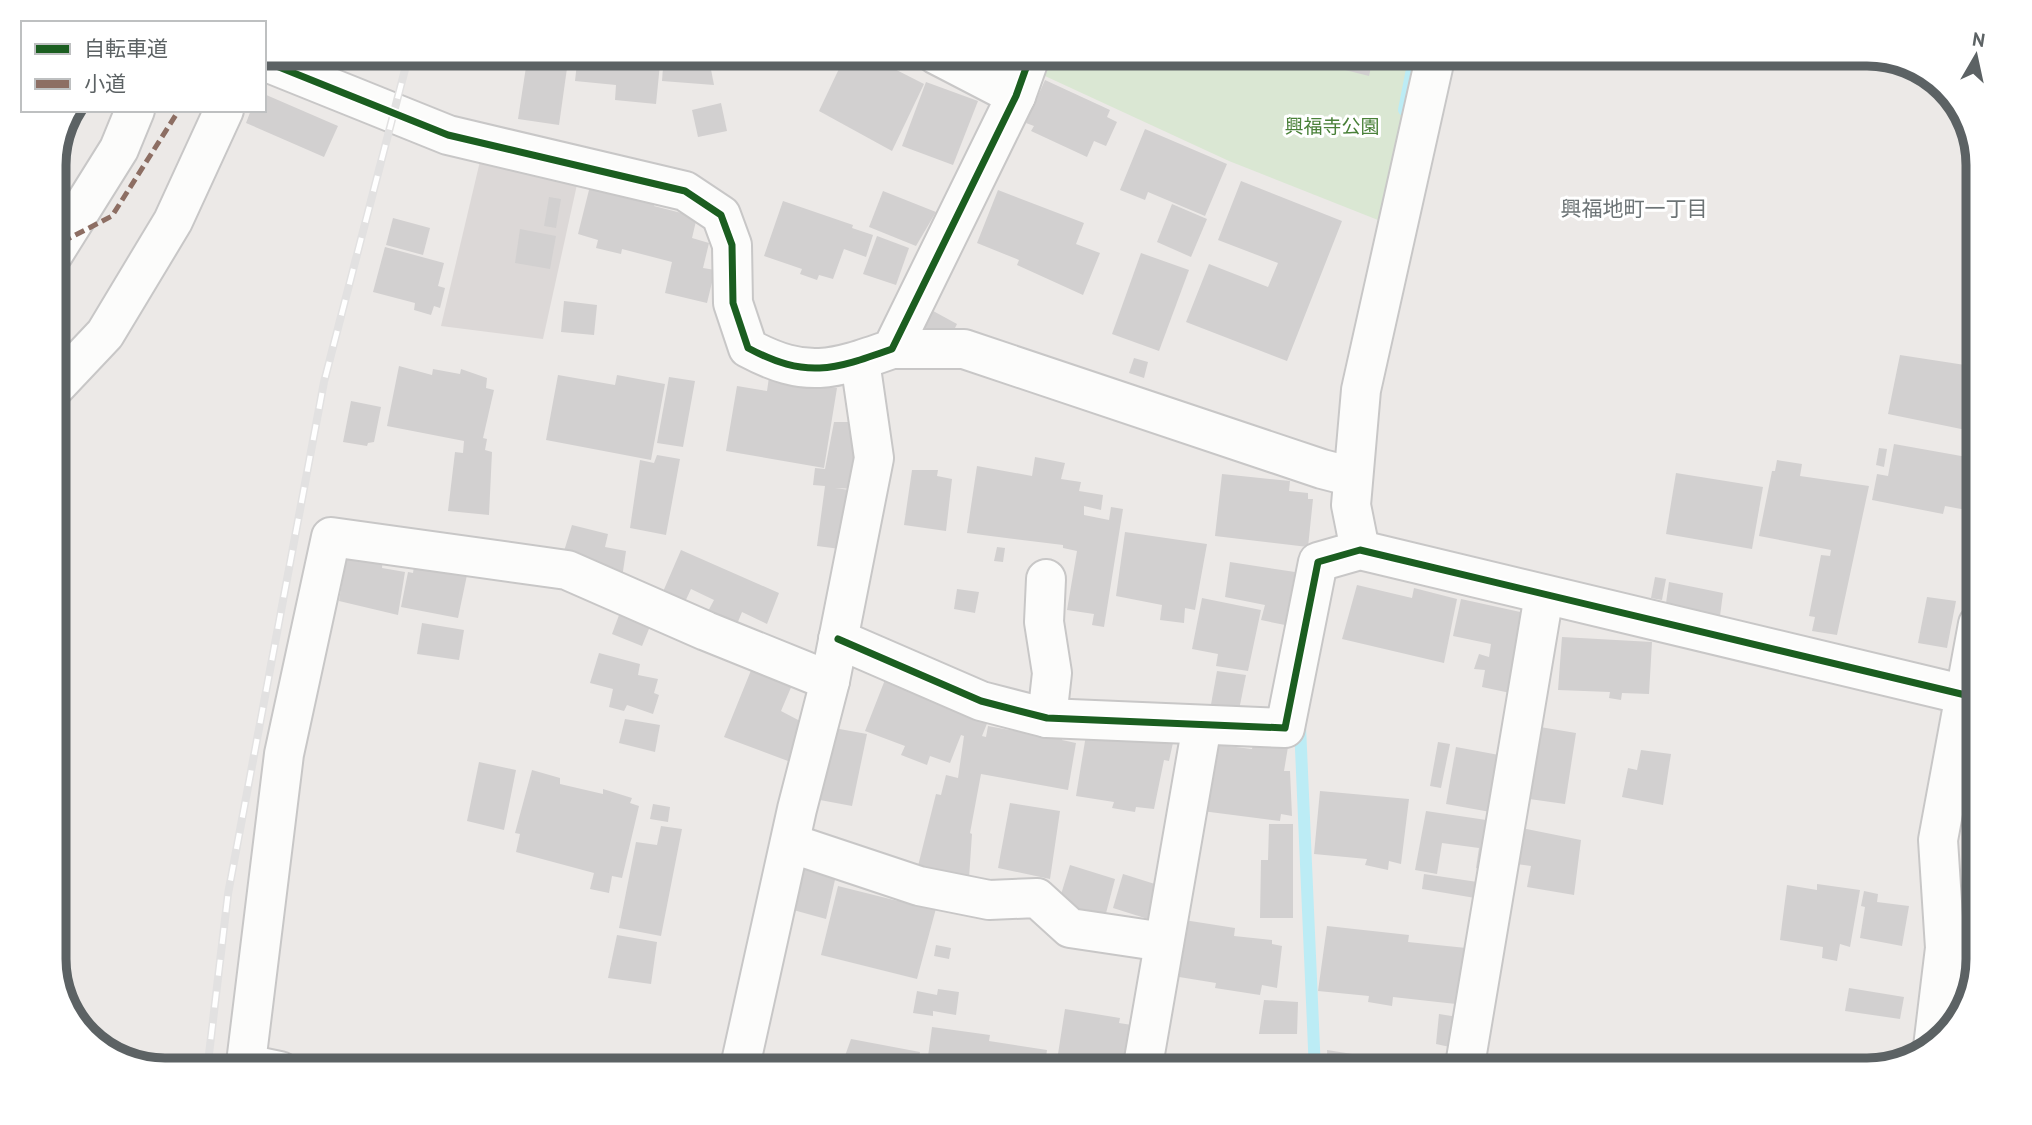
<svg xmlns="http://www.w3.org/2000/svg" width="2032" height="1125" font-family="'PT Sans','Noto Sans JP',sans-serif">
	<rect width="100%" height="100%" fill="#ece9e7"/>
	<polygon fill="#dcd8d7" points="481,157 578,180 543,339 441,326"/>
	<polygon fill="#dae7d3" points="1052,54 1421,54 1383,222 1229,161 1045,76"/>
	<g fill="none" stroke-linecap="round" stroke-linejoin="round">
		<g stroke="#bcecf5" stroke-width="12">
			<polyline points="1404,110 1415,54"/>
			<polyline points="1300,726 1315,1071"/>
		</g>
	</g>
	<g fill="#d2d0d0">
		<polygon points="324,54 363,54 360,62 349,58 347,65 323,58"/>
		<polygon points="528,54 569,54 559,125 518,119"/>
		<polygon points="578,54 661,54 656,104 615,100 616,85 575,81"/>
		<polygon points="664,54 708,54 714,85 662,81"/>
		<polygon points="846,54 865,54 924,84 892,151 819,111"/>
		<polygon points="957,54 1004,54 998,70"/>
		<polygon points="1281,54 1374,54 1369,76"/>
		<polygon points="1045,80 1110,110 1107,117 1117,122 1106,146 1094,141 1087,157 1031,131 1034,126 1026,123"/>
		<polygon points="926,82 978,101 953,165 902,146"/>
		<polygon points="264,94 338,126 324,157 246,123 251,110 264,110"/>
		<polygon points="721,103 727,131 698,137 692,110"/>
		<polygon points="1145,129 1227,164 1205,216 1148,192 1145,200 1120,190"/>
		<polygon points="592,178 656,200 654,206 697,217 692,238 709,243 703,268 715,270 707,303 665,293 672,262 622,249 621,254 596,248 598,240 578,234"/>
		<polygon points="1241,181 1342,221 1287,361 1186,322 1209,264 1268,287 1278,263 1218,240"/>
		<polygon points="998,190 1084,223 1076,244 1100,253 1083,295 1017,265 1019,260 977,243"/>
		<polygon points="883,191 936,212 916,246 869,227"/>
		<polygon points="549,197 561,199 556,228 544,226"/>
		<polygon points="783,201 853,225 852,228 873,235 866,257 844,249 833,279 819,275 817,280 800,274 802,269 764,256"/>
		<polygon points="1172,204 1207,219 1191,257 1157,242"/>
		<polygon points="393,218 430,228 423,255 386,245"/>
		<polygon points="520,229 556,236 550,269 515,263"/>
		<polygon points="877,236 909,248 896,285 863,274"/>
		<polygon points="385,247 444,263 438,286 445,288 440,308 434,306 431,315 414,310 415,303 373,292"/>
		<polygon points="1141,253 1189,270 1159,351 1112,334"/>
		<polygon points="564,301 597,305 594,335 561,332"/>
		<polygon points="924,306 957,324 950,338 941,338 914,324"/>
		<polygon points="1900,355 1978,367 1978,410 1975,409 1971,431 1888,414"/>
		<polygon points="1134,358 1148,362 1144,378 1129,373"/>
		<polygon points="399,366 432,375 433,369 460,374 461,369 487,378 486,388 494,390 483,438 487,439 485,450 492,452 489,515 448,511 455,452 463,453 464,441 387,426"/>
		<polygon points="558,375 615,385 617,375 665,384 651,460 546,440"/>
		<polygon points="669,377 695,381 683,447 657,443"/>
		<polygon points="769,377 837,388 824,468 726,451 737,386 767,391"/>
		<polygon points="351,401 381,407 374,442 368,443 367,446 343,442"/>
		<polygon points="834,422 858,422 857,489 835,488 857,491 848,550 817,546 825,486 813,485 815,468 825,469"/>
		<polygon points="1894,444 1978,459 1978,484 1972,511 1945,506 1943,514 1872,500 1877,474 1888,476"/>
		<polygon points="1879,448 1887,449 1884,467 1876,465"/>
		<polygon points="657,455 680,459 666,535 630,528 640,460 654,463"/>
		<polygon points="1035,457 1065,463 1061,479 1081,482 1079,491 1103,495 1101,510 1084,506 1084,515 1109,520 1111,507 1123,509 1104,627 1092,625 1094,614 1067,610 1077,551 1063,548 1063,545 967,533 977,466 1032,476"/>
		<polygon points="1777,460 1802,464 1800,476 1869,486 1837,635 1812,631 1815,617 1809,616 1821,555 1830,556 1831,550 1759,536 1772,471 1775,471"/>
		<polygon points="912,470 938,470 937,476 952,479 946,531 904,525"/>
		<polygon points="1676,473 1763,487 1752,549 1666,534"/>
		<polygon points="1222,474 1290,481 1289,491 1308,493 1308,499 1313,499 1308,547 1215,536"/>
		<polygon points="572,525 608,534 605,547 626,551 622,578 561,561"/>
		<polygon points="1125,532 1207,544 1195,610 1185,608 1184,623 1160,620 1162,605 1116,596"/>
		<polygon points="997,547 1005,548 1003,562 994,561"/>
		<polygon points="681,550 779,593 767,624 742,612 735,629 705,617 714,600 691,589 684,604 662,594"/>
		<polygon points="347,553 383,557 382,568 405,572 398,615 339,601"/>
		<polygon points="1230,562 1295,572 1285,625 1261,620 1265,605 1225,597"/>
		<polygon points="414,566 467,575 458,618 401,607 408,572 413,573"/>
		<polygon points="1655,577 1666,579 1662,600 1651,598"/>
		<polygon points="1669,582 1723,593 1720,616 1666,603"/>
		<polygon points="1357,585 1412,598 1414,588 1457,599 1444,663 1342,639"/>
		<polygon points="957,589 979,592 975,613 954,609"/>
		<polygon points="1927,597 1956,601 1947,648 1918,643"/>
		<polygon points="1202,598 1261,610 1248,671 1216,666 1218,654 1192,649"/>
		<polygon points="1461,599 1529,614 1515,694 1482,687 1485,670 1474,669 1479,654 1489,657 1491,644 1453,636"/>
		<polygon points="622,607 653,619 642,646 612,634"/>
		<polygon points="422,623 464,630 459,660 417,654"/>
		<polygon points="1562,637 1652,642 1649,694 1622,693 1621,700 1609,698 1610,692 1558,690"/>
		<polygon points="599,653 640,664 638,675 658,679 654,693 659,695 653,714 627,705 624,711 609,707 613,689 590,683"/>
		<polygon points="754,663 795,678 781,711 802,722 788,761 724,737"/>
		<polygon points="1217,671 1246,675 1238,715 1210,710"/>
		<polygon points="888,672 990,716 982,736 986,737 988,726 1037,735 1062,736 1062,740 1076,743 1068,790 981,774 970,833 972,834 969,878 918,866 936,794 941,795 946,775 958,778 964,736 961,735 950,763 930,756 927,765 901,755 905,746 865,731"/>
		<polygon points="1978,711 1978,774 1966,772"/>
		<polygon points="625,719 660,725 655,752 619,743"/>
		<polygon points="1534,726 1576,733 1565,804 1523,798"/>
		<polygon points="834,728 867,734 852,806 820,800"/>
		<polygon points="1123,731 1174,738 1169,761 1164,760 1154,809 1136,807 1135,812 1112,808 1114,802 1076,796 1086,735 1122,741"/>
		<polygon points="1254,739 1289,741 1284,771 1290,771 1292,816 1281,814 1280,821 1202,811 1212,744 1252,749"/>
		<polygon points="1438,742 1450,744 1441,788 1430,786"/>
		<polygon points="1456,747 1499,755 1496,813 1446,804"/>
		<polygon points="1641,750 1671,754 1663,805 1622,797 1628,768 1637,770"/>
		<polygon points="479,762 516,770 504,830 467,821"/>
		<polygon points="532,770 560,778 560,784 603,794 603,789 632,798 630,803 639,806 622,878 612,876 609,893 590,889 594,873 516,852 520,834 515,833"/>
		<polygon points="1320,791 1409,799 1401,864 1389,861 1388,870 1365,865 1367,859 1314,854"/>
		<polygon points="1010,803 1060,811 1050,879 998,868"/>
		<polygon points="653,804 670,807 668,822 650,819"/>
		<polygon points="1426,811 1493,821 1485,871 1476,868 1479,848 1442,843 1437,874 1415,870"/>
		<polygon points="1269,824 1293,824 1293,918 1260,918 1261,860 1268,860"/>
		<polygon points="661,826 682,829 661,936 619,928 636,842 657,845"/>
		<polygon points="1521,828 1581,840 1574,895 1527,887 1531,866 1516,864"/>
		<polygon points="798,861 837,871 826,919 786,908"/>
		<polygon points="1070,865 1115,879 1105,917 1058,904"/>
		<polygon points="1123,874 1158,885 1148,919 1113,908"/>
		<polygon points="1424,874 1484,883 1481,899 1422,889"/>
		<polygon points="1817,884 1860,890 1850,947 1840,944 1837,961 1822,958 1823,947 1780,940 1787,885 1817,890"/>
		<polygon points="838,886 898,901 902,890 938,901 917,979 821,955"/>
		<polygon points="1864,891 1878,894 1877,902 1909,906 1902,946 1860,938 1865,907 1861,906"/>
		<polygon points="1184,920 1235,928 1234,936 1272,940 1272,944 1282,946 1277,988 1262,985 1260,995 1215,988 1216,983 1173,976"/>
		<polygon points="1327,926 1409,935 1408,942 1476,949 1465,1005 1393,997 1392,1006 1368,1002 1369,996 1318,991"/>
		<polygon points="617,935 657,942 651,984 608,978"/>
		<polygon points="936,945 951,948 949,959 934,956"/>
		<polygon points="1849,988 1904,997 1900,1019 1845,1011"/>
		<polygon points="938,989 959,992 956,1015 933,1011 933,1016 913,1013 917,991 937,995"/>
		<polygon points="1264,1000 1298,1002 1297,1034 1259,1034"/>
		<polygon points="1065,1009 1120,1018 1119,1023 1132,1025 1126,1071 1079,1071 1056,1067"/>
		<polygon points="1439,1014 1464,1018 1459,1049 1436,1044"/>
		<polygon points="932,1027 990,1035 989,1041 1047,1050 1044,1071 926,1071"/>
		<polygon points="851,1039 920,1052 916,1071 840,1070"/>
		<polygon points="1327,1050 1384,1059 1382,1071 1328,1071"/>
	</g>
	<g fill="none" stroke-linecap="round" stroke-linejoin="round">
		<defs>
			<g id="minor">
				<polyline points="935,54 1016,96"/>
				<path d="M264,61l184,74 237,56 36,24 11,30 1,58 15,45c58,31 85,22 144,1l124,-253 15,-42"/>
				<polyline points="54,253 119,149 135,110"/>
				<polyline points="892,349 964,349 1322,469 1353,477"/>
				<polyline points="54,388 105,334 173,221 224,110"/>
				<polyline points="1360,550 1351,505 1361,390 1436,54"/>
				<polyline points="1046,579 1044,622 1052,673 1047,718"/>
				<polyline points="838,639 981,701 1047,718 1285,728 1318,562 1360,550 1978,698"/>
				<polyline points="790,843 919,886 989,900 1037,898 1070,928 1164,942"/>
				<polyline points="1933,1047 1945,948 1938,840 1978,624"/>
				<polyline points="246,1064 280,1071"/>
				<polyline points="245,1071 284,754 331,537 567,570 706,631 830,681"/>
				<polyline points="739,1071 797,809 830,681 874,458 860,361"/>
				<polyline points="1142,1071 1202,725"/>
				<polyline points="1464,1071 1544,595"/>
			</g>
		</defs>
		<use href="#minor" stroke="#c8c7c7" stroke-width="42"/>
		<use href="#minor" stroke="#fcfcfb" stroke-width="38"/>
		<defs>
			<polyline id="rail" points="207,1071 228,894 324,382 409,54"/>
		</defs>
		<use href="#rail" stroke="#e2e1e1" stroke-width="8"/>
		<use href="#rail" stroke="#fff" stroke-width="5" stroke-dasharray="16" stroke-linecap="butt"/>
		<polyline stroke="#8d6e63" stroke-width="5" stroke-dasharray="10 5" stroke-linecap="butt" points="62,242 112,216 179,110"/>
		<defs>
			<g id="cycleway">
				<path d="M264,61l184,74 237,56 36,24 11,30 1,58 15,45c58,31 85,22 144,1l124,-253 15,-42"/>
				<polyline points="838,639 981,701 1047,718 1285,728 1318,562 1360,550 1978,698"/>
			</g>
		</defs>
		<use href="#cycleway" stroke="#fff" stroke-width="11"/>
		<use href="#cycleway" stroke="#1b5e20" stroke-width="7"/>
	</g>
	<g text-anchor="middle" stroke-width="6" stroke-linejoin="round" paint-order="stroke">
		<g font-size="19" fill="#498038" stroke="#fff">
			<text x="1332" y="133">興福寺公園</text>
		</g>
		<g font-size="21" fill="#6d7476" stroke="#fff">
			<text x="1634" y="216">興福地町一丁目</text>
		</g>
	</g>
	<path d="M0 0H2032V1125H0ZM165 66H1867A99 99 0 0 1 1966 165V959A99 99 0 0 1 1867 1058H165A99 99 0 0 1 66 959V165A99 99 0 0 1 165 66Z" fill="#fff" fill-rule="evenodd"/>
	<path fill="none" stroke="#5c6264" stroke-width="9" d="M165 66H1867A99 99 0 0 1 1966 165V959A99 99 0 0 1 1867 1058H165A99 99 0 0 1 66 959V165A99 99 0 0 1 165 66Z"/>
	<rect x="21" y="21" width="245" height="91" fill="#ffffff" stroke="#bec0c1" stroke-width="2"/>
	<rect x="35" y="44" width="35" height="10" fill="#1b5e20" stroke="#bec0c1" stroke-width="2"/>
	<text x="84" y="56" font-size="21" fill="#5c6264">自転車道</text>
	<rect x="35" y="79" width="35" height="10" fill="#8d6e63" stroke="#bec0c1" stroke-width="2"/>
	<text x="84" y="91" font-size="21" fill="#5c6264">小道</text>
	<g transform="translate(1976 56) rotate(9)" stroke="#ffffff" stroke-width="5" paint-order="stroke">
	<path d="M0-5L12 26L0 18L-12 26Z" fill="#5c6264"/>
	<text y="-10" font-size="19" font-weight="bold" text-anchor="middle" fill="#5c6264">N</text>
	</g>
</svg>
